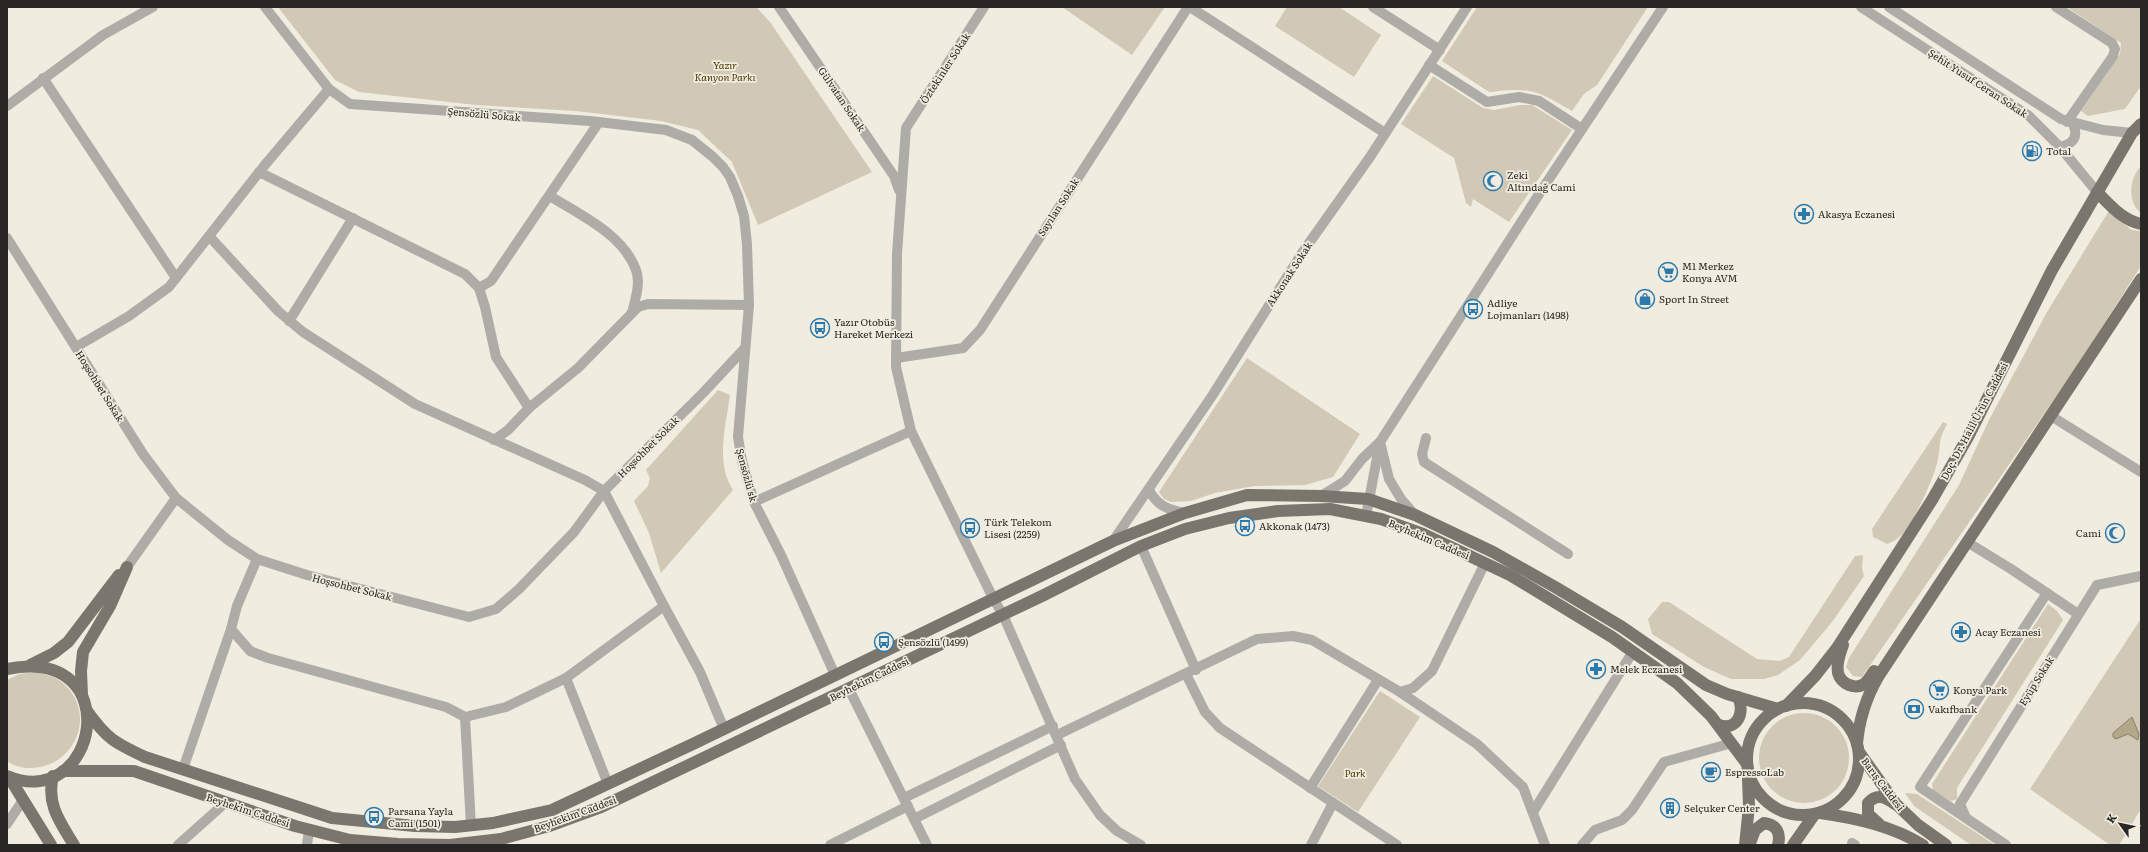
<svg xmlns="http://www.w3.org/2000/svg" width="2148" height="852" font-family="Literata,serif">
	<rect width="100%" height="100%" fill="#f1ece0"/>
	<g fill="#d1c9b5">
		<polygon points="278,7 756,7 770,22 872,172 758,225 732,162 698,130 661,121 576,111 476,105 359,92 335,80"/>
		<polygon points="1062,7 1165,7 1132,55"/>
		<polygon points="1287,7 1339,7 1381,35 1354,77 1275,26"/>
		<path d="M1477,7h171l-51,78 -13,9 -12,17c-36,-21 -41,-24 -83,-19l-47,-31z"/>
		<polygon points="2067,7 2141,7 2141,86 2125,109 2088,116 2081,111 2120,54 2121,43"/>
		<polygon points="1433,76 1483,108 1494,110 1520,105 1532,105 1572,130 1509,222 1473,199 1471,207 1466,203 1454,158 1401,124"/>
		<path d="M2141,166v47c-14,-10 -12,-35 0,-47z"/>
		<polygon points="2110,209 2131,230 2141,231 2141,266 2071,375 1862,677 1853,676 1846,667 1849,658 1959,485 1989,420 2047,312"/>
		<polygon points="1247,358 1360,434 1333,477 1305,485 1254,486 1215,493 1191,501 1171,502 1164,499 1159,492"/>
		<path d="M718,390l12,5c-4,30 -15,68 3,95l-72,83 -12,-40 -15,-32 14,-15 2,-8 -4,-8z"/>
		<path d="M1943,422l4,2c-9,17 -6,18 -9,35 -3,17 -26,69 -40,79 -3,3 -7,4 -11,6l-14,-7 -1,-8z"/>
		<polygon points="1863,555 1862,568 1864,576 1832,622 1800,660 1778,675 1764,679 1731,679 1704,667 1652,634 1648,619 1662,602 1669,602 1757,659 1780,661 1789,657 1855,556"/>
		<polygon points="2048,604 2057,611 2063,620 1957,788 1957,799 1951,801 1933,791 1932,784"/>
		<polygon points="2140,620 2141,809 2119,845 2110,845 2030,789"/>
		<path d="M36,672c11,3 22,5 30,14 31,31 7,82 -36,82 -8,0 -17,-2 -23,-7v-81l12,-6z"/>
		<polygon points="1380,691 1420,717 1358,812 1318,786"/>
		<circle cx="1804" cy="758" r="45"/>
		<polygon points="1905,793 1917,794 1995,845 1971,845 1914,806"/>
	</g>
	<polygon fill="#b3a78a" stroke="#8a816b" points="2132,717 2139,734 2138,740 2128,734 2116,739 2113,737 2113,733"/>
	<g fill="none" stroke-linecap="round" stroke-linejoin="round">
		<g stroke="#aeaca7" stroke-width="10">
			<polyline points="265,7 329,89 350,104 590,121 666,130 692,140 713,157 723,167 730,177 738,196 744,216 747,244 749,305 648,304 638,307 578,368 529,408 508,430 494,440"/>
			<polyline points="779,7 894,176 899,190"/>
			<polyline points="984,7 906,128 897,254 896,367 911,431 993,598 1003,615 1075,779 1100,815 1117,831 1141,845"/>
			<polyline points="1190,7 1385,133"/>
			<polyline points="1373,7 1440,50"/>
			<polyline points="1861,7 2029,116 2060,147 2097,192"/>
			<polyline points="1889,7 2061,119 2103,130 2132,133"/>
			<polyline points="2056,7 2112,43 2115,49 2113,56 2067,122"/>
			<polyline points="1429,65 1487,102 1519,97 1539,101 1582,129"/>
			<polyline points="43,78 176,278"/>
			<polyline points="7,106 103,35 153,7"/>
			<path d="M2060,147c13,-3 19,-10 13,-23"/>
			<polyline points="259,172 465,274 479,288 485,307 496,357 529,408"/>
			<path d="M550,196c30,19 73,38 86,74 5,13 -1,30 -4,43"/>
			<polyline points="209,236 278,311 303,332 415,404 585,480 604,491 664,606 566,678 506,707 465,717 446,707 268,658 250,651 231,629 237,606 257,559"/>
			<polyline points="7,238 143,454 176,498 228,540 257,559 307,575 469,617 496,609 519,589 574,532 604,491 703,393 745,348"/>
			<polyline points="479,288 491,281 599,122"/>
			<polyline points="749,305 738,437 742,461 754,502 781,555 835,675"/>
			<polyline points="289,321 353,218"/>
			<polyline points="76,347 129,316 169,287 264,166 329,89"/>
			<polyline points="896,358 963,348 980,330 1188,7"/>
			<polyline points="2051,416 2141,472"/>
			<polyline points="1426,438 1422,454 1424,462 1568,554"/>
			<path d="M1149,490c8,16 20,20 36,23"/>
			<polyline points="1321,496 1345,481 1362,459 1380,442 1389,479 1401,499 1415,515"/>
			<polyline points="754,502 911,431"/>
			<polyline points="1366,516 1380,442 1543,188 1663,7"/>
			<polyline points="1113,541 1212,396 1302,253 1370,157 1467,7"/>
			<polyline points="1967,542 2011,569 2078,614"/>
			<polyline points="1141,546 1196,670"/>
			<polyline points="127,567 176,498"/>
			<polyline points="664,606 700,672 724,729"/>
			<polyline points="1186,674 1205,712 1220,728 1397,845"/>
			<polyline points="566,678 608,784"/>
			<polyline points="849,689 927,845"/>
			<polyline points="1400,692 1413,688 1432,671 1485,563"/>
			<polyline points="465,717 471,826"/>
			<polyline points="1057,735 1257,639 1293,636 1312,640 1400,692 1477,744 1523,787 1545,845"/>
			<polyline points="183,769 231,629"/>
			<polyline points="1310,788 1378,680"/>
			<polyline points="904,798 1053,726"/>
			<polyline points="1533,812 1632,653"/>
			<polyline points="1966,818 1960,804 2097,585 2141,576"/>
			<polyline points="914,819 1061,745"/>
			<polyline points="7,824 23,800"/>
			<polyline points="1852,843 1855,845"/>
			<polyline points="178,845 225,803"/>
			<polyline points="307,845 309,830"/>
			<polyline points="830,845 908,806"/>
			<polyline points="1311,845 1333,803"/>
			<polyline points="1582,845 1595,830 1622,820 1632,810 1664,762 1732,743"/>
			<polyline points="2006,845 1920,787 2047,593"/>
		</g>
		<g stroke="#7a766d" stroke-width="12">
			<path d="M2097,192c13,13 25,28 44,32"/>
			<path d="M1843,645c-3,8 -7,19 -5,28 3,11 17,17 26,11 4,-3 7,-8 10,-13"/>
			<polyline points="30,665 54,653 68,642 119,575"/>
			<path d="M7,669c122,-24 91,145 0,107"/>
			<polyline points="82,695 81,671 83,652 110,606 127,567"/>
			<circle cx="1803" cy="759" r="56"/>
			<polyline points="1786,706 1815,676 1837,648 1932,500 1968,437 2052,270 2132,133 2141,124"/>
			<path d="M87,711c20,28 28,32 58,46l187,61 83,8 40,1 38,-4 59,-13 143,-67 418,-202 72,-28 62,-18 74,1 47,3 47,16 78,37 62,35 67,40 84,58 21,9 51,15"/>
			<path d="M1719,725c19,6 26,-13 19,-28"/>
			<path d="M1857,744c2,-25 9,-46 21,-67l263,-398"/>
			<polyline points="1859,752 1896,804 1918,825 1946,845"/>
			<polyline points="63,771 134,771 295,826 350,840 398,844 450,845 501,839 549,826 601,807 1044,595 1141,546 1185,529 1229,518 1278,511 1330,509 1381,519 1423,534 1510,575 1612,637 1677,683 1711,716 1747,764"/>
			<path d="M53,776c-7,28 7,46 21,69"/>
			<polyline points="9,777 51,845"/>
			<path d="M1820,813c36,5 72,13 103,32"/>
			<path d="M1879,824l-11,-10v-11c9,-10 17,-6 27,1"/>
			<path d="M1750,843l5,-13 9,-7c13,2 17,10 14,22"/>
			<polyline points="1745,845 1749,806 1748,778"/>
			<polyline points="1793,845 1814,815"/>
		</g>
	</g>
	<defs>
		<symbol id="fuel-ring" viewBox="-11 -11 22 22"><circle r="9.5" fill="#f1ece0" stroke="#2c7aac" stroke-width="1.5"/><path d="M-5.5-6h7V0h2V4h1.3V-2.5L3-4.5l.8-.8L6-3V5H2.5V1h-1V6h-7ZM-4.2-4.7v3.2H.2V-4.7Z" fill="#2c7aac"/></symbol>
		<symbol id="mosque-ring" viewBox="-11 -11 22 22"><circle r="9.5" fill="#f1ece0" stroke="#2c7aac" stroke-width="1.5"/><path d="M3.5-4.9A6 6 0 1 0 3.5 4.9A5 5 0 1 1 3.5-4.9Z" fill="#2c7aac"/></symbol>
		<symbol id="pharmacy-ring" viewBox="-11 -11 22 22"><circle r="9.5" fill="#f1ece0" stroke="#2c7aac" stroke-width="1.5"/><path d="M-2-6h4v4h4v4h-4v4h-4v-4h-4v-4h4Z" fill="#2c7aac"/></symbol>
		<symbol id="supermarket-ring" viewBox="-11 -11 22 22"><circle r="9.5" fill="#f1ece0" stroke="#2c7aac" stroke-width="1.5"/><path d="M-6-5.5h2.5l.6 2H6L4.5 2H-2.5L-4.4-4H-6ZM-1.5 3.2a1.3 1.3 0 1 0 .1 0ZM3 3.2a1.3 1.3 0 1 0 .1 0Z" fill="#2c7aac"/></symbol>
		<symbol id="shop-ring" viewBox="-11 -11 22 22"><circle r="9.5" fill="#f1ece0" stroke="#2c7aac" stroke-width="1.5"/><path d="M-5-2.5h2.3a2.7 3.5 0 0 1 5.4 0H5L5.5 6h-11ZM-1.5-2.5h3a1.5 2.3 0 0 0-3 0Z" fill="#2c7aac"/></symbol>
		<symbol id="bus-ring" viewBox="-11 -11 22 22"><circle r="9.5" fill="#f1ece0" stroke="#2c7aac" stroke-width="1.5"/><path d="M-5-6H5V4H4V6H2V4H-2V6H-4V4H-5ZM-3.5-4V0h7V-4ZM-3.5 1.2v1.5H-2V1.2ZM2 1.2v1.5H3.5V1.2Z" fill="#2c7aac"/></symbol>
		<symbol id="bank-ring" viewBox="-11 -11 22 22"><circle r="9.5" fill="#f1ece0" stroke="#2c7aac" stroke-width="1.5"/><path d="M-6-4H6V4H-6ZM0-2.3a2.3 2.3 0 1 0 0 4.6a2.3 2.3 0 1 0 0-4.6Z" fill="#2c7aac"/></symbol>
		<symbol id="cafe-ring" viewBox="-11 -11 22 22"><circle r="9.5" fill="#f1ece0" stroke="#2c7aac" stroke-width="1.5"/><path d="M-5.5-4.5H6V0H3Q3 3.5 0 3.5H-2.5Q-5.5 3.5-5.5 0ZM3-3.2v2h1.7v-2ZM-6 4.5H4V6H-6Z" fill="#2c7aac"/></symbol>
		<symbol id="building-ring" viewBox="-11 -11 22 22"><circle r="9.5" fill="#f1ece0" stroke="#2c7aac" stroke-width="1.5"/><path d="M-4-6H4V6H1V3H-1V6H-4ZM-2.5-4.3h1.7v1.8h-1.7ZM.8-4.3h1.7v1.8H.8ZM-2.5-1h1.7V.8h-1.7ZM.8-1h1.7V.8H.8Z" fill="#2c7aac"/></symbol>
	</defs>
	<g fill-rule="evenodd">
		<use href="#fuel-ring" x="2021" y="140" width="22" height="22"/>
		<use href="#mosque-ring" x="1482" y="170" width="22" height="22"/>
		<use href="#pharmacy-ring" x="1793" y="203" width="22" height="22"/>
		<use href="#supermarket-ring" x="1657" y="261" width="22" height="22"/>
		<use href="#shop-ring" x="1634" y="288" width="22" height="22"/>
		<use href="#bus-ring" x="1462" y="298" width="22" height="22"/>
		<use href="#bus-ring" x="809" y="317" width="22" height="22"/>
		<use href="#bus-ring" x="1234" y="515" width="22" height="22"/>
		<use href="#bus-ring" x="959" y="517" width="22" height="22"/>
		<use href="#mosque-ring" x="2104" y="522" width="22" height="22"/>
		<use href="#pharmacy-ring" x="1950" y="621" width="22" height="22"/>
		<use href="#bus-ring" x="873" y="631" width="22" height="22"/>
		<use href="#pharmacy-ring" x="1585" y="658" width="22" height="22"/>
		<use href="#supermarket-ring" x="1928" y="679" width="22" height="22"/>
		<use href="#bank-ring" x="1903" y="698" width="22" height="22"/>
		<use href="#cafe-ring" x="1700" y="761" width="22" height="22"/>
		<use href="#building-ring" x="1659" y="797" width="22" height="22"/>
		<use href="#bus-ring" x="363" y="806" width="22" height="22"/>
	</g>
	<g text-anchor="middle" stroke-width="3.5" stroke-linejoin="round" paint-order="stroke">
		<g font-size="10" font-style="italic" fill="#4d3900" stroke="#f1ece0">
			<text x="725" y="69">Yazır<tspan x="725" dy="12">Kanyon Parkı</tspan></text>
			<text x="1355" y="777">Park</text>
		</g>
		<g font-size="10" fill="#292723" stroke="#f1ece0">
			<text transform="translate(945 68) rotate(-57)" y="4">Öztekinler Sokak</text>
			<text transform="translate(1978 83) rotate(33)" y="4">Şehit Yusuf Ceran Sokak</text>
			<text transform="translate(842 99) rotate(56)" y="4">Gülvatan Sokak</text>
			<text transform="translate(484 114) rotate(5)" y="4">Şensözlü Sokak</text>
			<text transform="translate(1058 207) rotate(-57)" y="4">Sayılan Sokak</text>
			<text transform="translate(1289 274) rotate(-57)" y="4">Akkonak Sokak</text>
			<text transform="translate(100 386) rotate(58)" y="4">Hoşsohbet Sokak</text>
			<text transform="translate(1974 421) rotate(-62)" y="4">Doç. Dr. Halil Ürün Caddesi</text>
			<text transform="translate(648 447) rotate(-45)" y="4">Hoşsohbet Sokak</text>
			<text transform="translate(747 475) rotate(75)" y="4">Şensözlü sk</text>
			<text transform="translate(1429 539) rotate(23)" y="4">Beyhekim Caddesi</text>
			<text transform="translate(352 587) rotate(14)" y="4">Hoşsohbet Sokak</text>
			<text transform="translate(869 679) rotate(-26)" y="4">Beyhekim Caddesi</text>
			<text transform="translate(2036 681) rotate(-58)" y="4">Eyüp Sokak</text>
			<text transform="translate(1883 784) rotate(53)" y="4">Barış Caddesi</text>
			<text transform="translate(248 810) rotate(18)" y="4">Beyhekim Caddesi</text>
			<text transform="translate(575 814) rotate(-20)" y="4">Beyhekim Caddesi</text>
		</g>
		<g font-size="10" fill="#292723" stroke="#f1ece0" text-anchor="start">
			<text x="2046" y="155">Total</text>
			<text x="1507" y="179">Zeki<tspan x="1507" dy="12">Altındağ Cami</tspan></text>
			<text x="1818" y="218">Akasya Eczanesi</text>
			<text x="1682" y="270">M1 Merkez<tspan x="1682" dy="12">Konya AVM</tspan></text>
			<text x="1659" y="303">Sport In Street</text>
			<text x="1487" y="307">Adliye<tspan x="1487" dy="12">Lojmanları (1498)</tspan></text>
			<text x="834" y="326">Yazır Otobüs<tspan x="834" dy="12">Hareket Merkezi</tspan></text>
			<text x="984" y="526">Türk Telekom<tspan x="984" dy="12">Lisesi (2259)</tspan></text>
			<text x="1259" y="530">Akkonak (1473)</text>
			<text x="2101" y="537" text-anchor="end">Cami</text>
			<text x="1975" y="636">Acay Eczanesi</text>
			<text x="898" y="646">Şensözlü (1499)</text>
			<text x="1610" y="673">Melek Eczanesi</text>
			<text x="1953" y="694">Konya Park</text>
			<text x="1928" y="713">Vakıfbank</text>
			<text x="1725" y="776">EspressoLab</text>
			<text x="1684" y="812">Selçuker Center</text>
			<text x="388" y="815">Parsana Yayla<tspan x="388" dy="12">Cami (1501)</tspan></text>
		</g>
	</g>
	<rect width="2148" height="852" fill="none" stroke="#292723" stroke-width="16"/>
	<g transform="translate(2120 824) rotate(303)" stroke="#f1ece0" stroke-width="3" paint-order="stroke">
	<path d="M0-3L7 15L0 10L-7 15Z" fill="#292723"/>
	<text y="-6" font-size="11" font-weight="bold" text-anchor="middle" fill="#292723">K</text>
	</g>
</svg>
